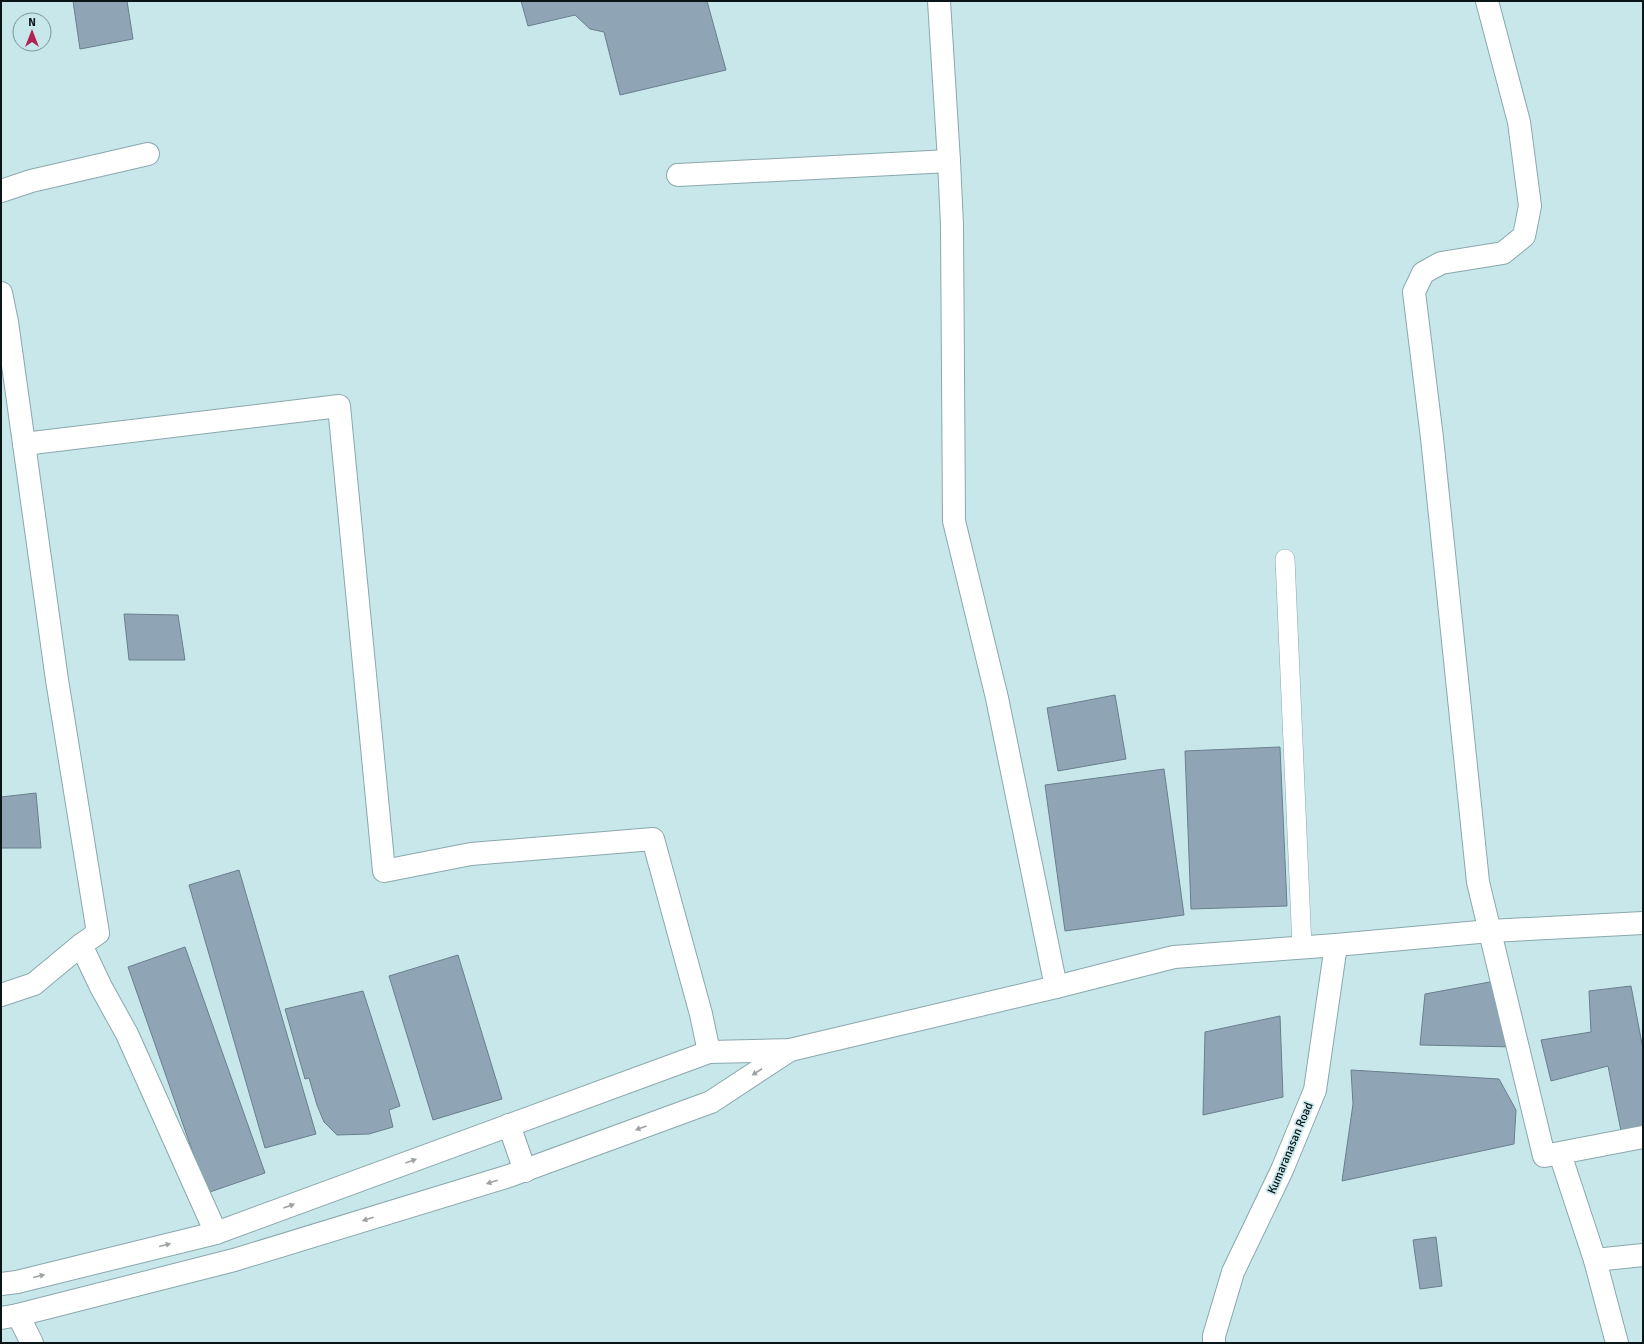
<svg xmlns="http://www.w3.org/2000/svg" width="1644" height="1344" font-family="Signika,sans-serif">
	<rect width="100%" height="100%" fill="#c7e7eb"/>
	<g fill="#8fa5b5" stroke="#6a7f8e">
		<polygon points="73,1 127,1 133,39 80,49"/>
		<polygon points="521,1 707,1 726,70 620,95 604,32 590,29 575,15 528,26"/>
		<polygon points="124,614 178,615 185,660 129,660"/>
		<polygon points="1115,695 1126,759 1058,771 1047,708"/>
		<polygon points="1280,747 1287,906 1191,909 1185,751"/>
		<polygon points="1164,769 1184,915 1065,931 1045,785"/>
		<polygon points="36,793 41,848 1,848 1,797"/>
		<polygon points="239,870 316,1134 265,1148 189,885"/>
		<polygon points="185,947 265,1173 207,1193 128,967"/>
		<polygon points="458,955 502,1099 433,1120 389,976"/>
		<polygon points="1495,981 1516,1047 1420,1045 1425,994"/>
		<polygon points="1631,986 1643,1049 1643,1126 1621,1131 1608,1066 1551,1081 1541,1040 1591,1032 1589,991"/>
		<polygon points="363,991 400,1106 389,1110 393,1127 369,1134 337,1135 324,1122 317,1105 309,1078 305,1079 285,1009"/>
		<polygon points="1280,1016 1283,1097 1203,1115 1205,1032"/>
		<polygon points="1351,1070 1499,1079 1516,1110 1514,1144 1342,1181 1353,1104"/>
		<polygon points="1436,1237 1442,1286 1420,1289 1413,1240"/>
	</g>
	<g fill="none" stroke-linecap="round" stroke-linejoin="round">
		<defs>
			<polyline id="service" points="1285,559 1302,947"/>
			<g id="minor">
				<polyline points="939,1 949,161 952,225 954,521 997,698 1056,987"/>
				<polyline points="1487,1 1519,122 1530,206 1524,236 1503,253 1441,263 1423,273 1414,292 1432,438 1478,882 1544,1156 1643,1137"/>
				<polyline points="678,175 949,161"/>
				<polyline points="1,191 31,181 148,154"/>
				<polyline points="1,293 7,322 57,680 98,933 81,945 101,987 127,1034 216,1233"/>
				<polyline points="24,444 339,406 384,871 471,854 653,839 701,1014 709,1052"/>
				<polyline points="1,995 34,984 81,945"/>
				<polyline points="1560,1154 1595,1260"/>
				<polyline points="18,1315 32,1343"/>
				<polyline points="1214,1343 1214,1336 1233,1272 1282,1170 1315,1090 1336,945"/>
				<polyline points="1617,1343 1595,1260 1643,1255"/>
			</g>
			<g id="primary">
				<polyline points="509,1125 525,1171"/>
				<polyline points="1,1284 17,1282 216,1233 709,1052 790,1050 1056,987 1174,957 1336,945 1490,931 1643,923"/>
				<polyline points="1,1318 18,1315 234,1260 509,1176 711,1102 790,1050"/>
			</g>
		</defs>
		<use href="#service" stroke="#8aa8ad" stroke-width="20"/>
		<use href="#minor" stroke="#8aa8ad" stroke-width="24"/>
		<use href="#primary" stroke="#8aa8ad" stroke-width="24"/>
		<use href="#service" stroke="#fff" stroke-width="19"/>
		<use href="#minor" stroke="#fff" stroke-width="22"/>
		<use href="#primary" stroke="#fff" stroke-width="22"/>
	</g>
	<defs><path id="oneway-solid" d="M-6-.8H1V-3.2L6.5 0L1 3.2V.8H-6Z"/></defs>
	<g fill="#9da1a2">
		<use href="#oneway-solid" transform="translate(757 1072) rotate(147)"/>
		<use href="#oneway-solid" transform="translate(641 1128) rotate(160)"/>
		<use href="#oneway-solid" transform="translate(411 1161) rotate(-20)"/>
		<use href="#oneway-solid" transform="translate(492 1182) rotate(163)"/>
		<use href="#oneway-solid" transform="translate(289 1206) rotate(-20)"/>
		<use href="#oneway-solid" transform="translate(368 1219) rotate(163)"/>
		<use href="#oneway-solid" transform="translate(165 1245) rotate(-14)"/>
		<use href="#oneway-solid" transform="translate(39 1276) rotate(-14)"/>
	</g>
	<g text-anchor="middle" stroke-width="3.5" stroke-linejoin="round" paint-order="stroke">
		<g font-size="12" fill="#0a1517" stroke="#c7e7eb">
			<text transform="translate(1290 1148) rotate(-67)" y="4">Kumaranasan Road</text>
		</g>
	</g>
	<rect width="1644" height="1344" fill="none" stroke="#0a1517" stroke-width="4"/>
	<g transform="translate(32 32)"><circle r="19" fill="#c7e7eb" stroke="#7b9396"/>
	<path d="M0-3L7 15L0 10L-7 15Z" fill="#b22252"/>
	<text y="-6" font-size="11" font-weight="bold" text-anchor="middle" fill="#0a1517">N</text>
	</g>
</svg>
